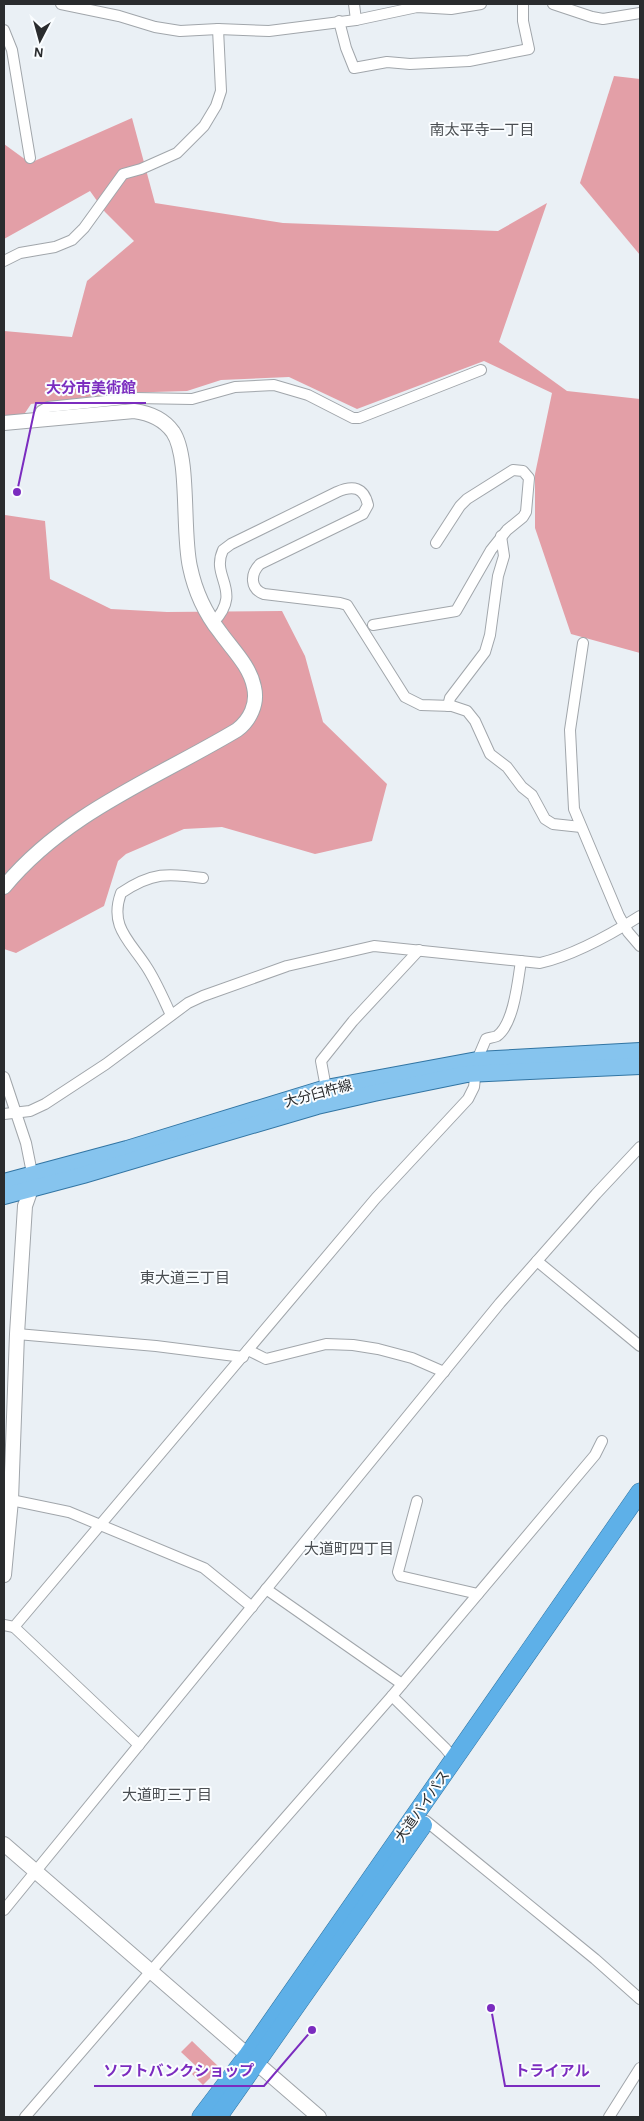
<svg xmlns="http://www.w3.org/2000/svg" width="644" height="2121" font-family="'Alegreya Sans','Noto Sans JP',sans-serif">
	<rect width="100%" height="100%" fill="#eaf0f5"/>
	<g fill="#e39fa7">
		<polygon points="614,76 640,79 640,255 580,183"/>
		<polygon points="132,118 155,203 283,223 498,231 547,203 499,342 567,391 640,399 640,653 571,634 535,528 535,474 552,393 484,361 357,409 289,377 221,380 187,391 120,393 31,404 23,416 4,418 4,331 72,337 87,281 134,241 105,212 90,191 4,239 4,144 30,163"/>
		<polygon points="5,515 45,521 50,579 111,609 167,612 282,611 305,656 323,722 387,784 372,841 315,854 222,827 184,829 126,854 118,861 104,906 16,953 4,949"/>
	</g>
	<polygon fill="#e4a0a7" points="192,2041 220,2068 203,2085 192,2074 198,2068 181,2052"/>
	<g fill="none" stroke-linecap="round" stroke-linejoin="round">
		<defs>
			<g id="minor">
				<polyline points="61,4 119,16 155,27 180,31 218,29 269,31 356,20 417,7 451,9 481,4"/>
				<polyline points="354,4 356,20"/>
				<polyline points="553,4 592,17 603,19 640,13"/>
				<polyline points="339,21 346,48 354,68 387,62 410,64 469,61 529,49 523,21 523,4"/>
				<polyline points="4,30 12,50 30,158"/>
				<polyline points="4,261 20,253 55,247 72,240 84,228 123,174 141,169 177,153 204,126 216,106 221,91 218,29"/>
				<polyline points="37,420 41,411 48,407 135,398 192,399 235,387 274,385 308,395 353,418 359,418 481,370"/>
				<path d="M213,623c31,-33 -3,-45 10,-73l8,-6 106,-52c16,-7 27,-5 31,13l-5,9 -103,50c-10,10 -10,25 4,30l76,9 7,2 58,92 16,8 31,1 15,5 8,10 15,33 17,13 15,20 10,8 13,24 8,5 28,3"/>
				<polyline points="373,625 456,611 491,550 507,530 523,517 526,512 529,478 523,471 513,470 467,499 460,506 436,543"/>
				<polyline points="583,643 570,730 574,809 619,916 628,932 640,946"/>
				<polyline points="448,706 450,698 485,652 490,635 498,576 504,556 501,536"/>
				<path d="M171,1015c-8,-17 -15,-34 -25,-49 -17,-26 -37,-40 -25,-73 31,-21 47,-20 82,-15"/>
				<polyline points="4,1077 26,1143 33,1178"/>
				<polyline points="326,1088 321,1061 353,1021 419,950"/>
				<path d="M4,1114l26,-3 15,-7 61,-40 82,-61 15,-7 84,-30 87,-20 166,17c35,-8 70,-28 100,-47"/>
				<polyline points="537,1261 640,1346"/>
				<polyline points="17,1334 156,1346 243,1357"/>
				<polyline points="248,1350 266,1359 326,1344 353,1345 378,1349 412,1358 444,1372"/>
				<polyline points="11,1500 69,1512 204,1568 252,1607"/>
				<polyline points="417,1501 398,1572 400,1576 478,1594"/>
				<polyline points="266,1589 402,1684"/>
				<path d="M4,1625l10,2 362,-429 92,-99 6,-12 3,-27 9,-21c3,-1 9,-2 11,-3 17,-12 21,-56 24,-75"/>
				<polyline points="14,1627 139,1745"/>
				<polyline points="392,1696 445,1748 454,1759"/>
				<polyline points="426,1821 595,1959 640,1999"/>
				<polyline points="4,1910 500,1303 596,1194 640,1147"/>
				<polyline points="25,2117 151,1971 392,1696 595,1455 602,1441"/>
				<polyline points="609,2117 640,2068"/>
			</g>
			<g id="tertiary">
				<path d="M4,423l130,-12c15,2 29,7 39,21 17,25 9,101 17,135 5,24 15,46 30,65 12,17 30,34 34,55 4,17 -4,33 -17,43 -82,49 -171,82 -233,157"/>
				<polyline points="4,1575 11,1500 17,1334 25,1206 31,1189"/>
				<polyline points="4,1844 319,2117"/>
			</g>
			<g id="primary">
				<polyline points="4,1182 127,1149 326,1088 477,1060 640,1051"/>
				<polyline points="4,1196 83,1175 317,1106 374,1093 467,1074 640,1066"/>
			</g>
			<g id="trunk">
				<polyline points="201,2117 248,2055 640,1492"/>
				<polyline points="218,2117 423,1825"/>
			</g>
		</defs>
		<use href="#minor" stroke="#a1a6ab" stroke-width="12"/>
		<use href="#tertiary" stroke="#a1a6ab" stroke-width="16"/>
		<use href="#primary" stroke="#3275a3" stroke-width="18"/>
		<use href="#trunk" stroke="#3275a3" stroke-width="19"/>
		<use href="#minor" stroke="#fff" stroke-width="10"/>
		<use href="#tertiary" stroke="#fff" stroke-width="14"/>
		<use href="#primary" stroke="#86c4ee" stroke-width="16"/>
		<use href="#trunk" stroke="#5eb0e8" stroke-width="18"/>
	</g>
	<g text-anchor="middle" stroke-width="4" stroke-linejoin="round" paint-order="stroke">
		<g font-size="14" fill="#2a2c2e" stroke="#fafdff">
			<text transform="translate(318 1093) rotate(-15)" y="5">大分臼杵線</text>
			<text transform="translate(422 1806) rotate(-55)" y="5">大道バイパス</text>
		</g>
		<g font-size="15" fill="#4a4e52" stroke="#fafdff">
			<text x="482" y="135">南太平寺一丁目</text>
			<text x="185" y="1283">東大道三丁目</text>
			<text x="349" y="1554">大道町四丁目</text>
			<text x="167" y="1800">大道町三丁目</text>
		</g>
	</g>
	<path fill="none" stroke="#7b2cbf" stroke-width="2" d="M17 492L36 403H146M491 2008L505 2086H600M312 2030L264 2086H94"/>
	<g fill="#7b2cbf" stroke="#fafdff" stroke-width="2">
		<circle cx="17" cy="492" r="5"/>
		<circle cx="491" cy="2008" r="5"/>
		<circle cx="312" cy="2030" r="5"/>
	</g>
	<g font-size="15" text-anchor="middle" font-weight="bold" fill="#7b2cbf" stroke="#fafdff" stroke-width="4" stroke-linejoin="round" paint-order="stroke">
		<text x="91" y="393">大分市美術館</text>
		<text x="552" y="2076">トライアル</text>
		<text x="179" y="2076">ソフトバンクショップ</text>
	</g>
	<rect width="644" height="2121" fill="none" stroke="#2a2c2e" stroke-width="10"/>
	<g transform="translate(40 40) rotate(186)" stroke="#fafdff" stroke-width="4" paint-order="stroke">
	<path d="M0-4L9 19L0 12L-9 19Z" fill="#2a2c2e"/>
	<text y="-8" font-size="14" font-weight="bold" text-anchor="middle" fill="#2a2c2e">N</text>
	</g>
</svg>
